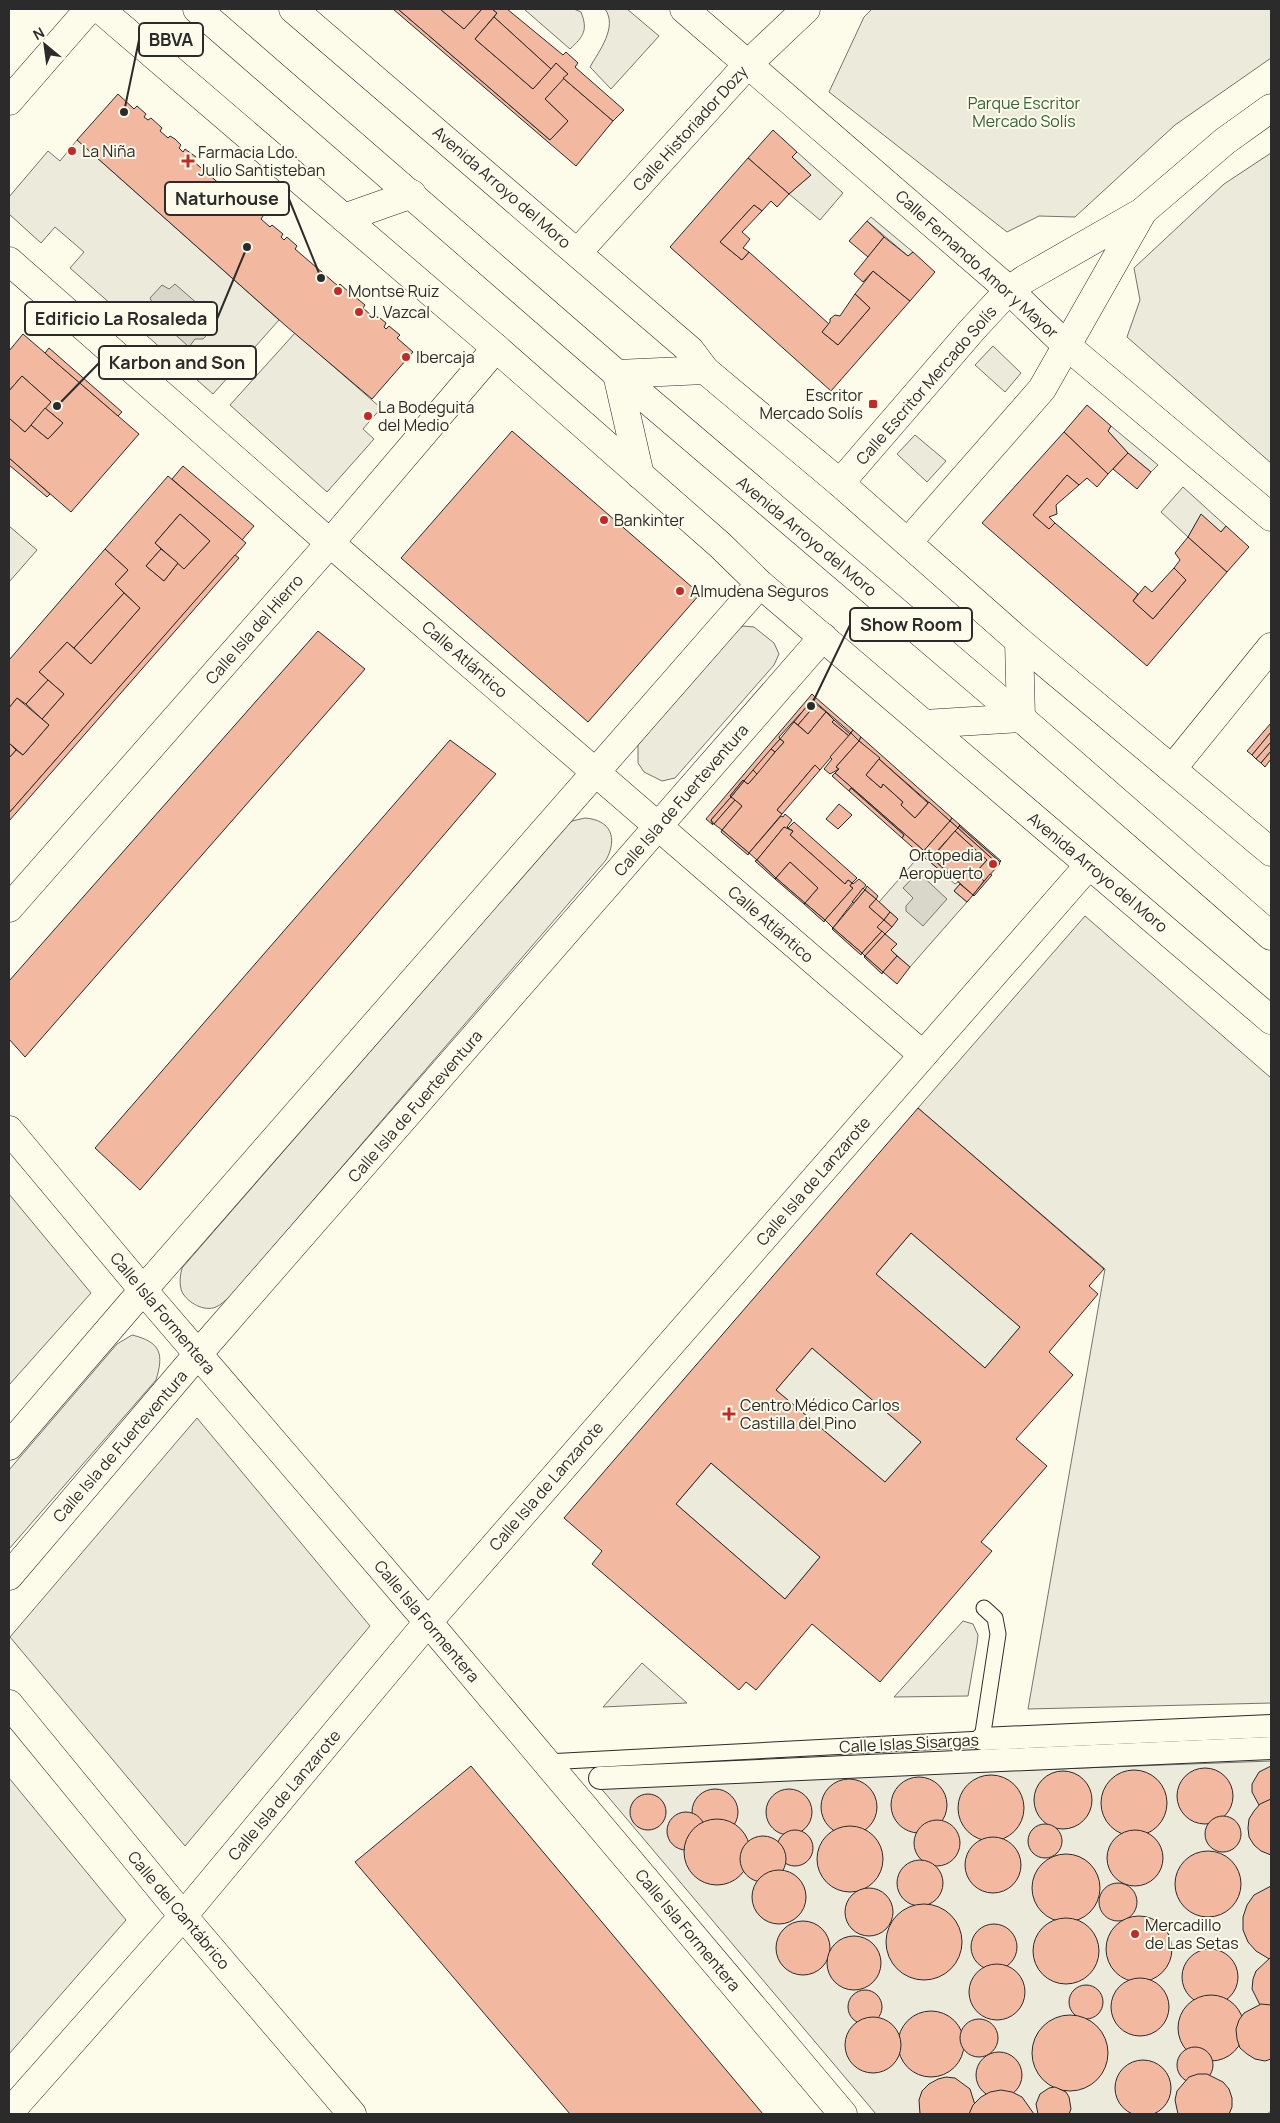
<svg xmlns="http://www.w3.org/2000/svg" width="1280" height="2123" font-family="Manrope,sans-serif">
	<rect width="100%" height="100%" fill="#fdfbea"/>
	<g fill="#ecebdb" stroke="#74746e">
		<path d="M524,9h50l7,3c7,18 3,24 -11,37z"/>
		<path d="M605,9h22l32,27 -48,53 -21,-22c9,-16 28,-40 15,-58z"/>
		<polygon points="872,9 1271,9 1271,58 1175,125 1075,217 1039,216 1007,232 829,92 864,17"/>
		<polygon points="77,140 279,320 213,394 70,268 84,252 55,227 41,243 9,214 9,197 48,151 60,161"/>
		<polygon points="797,152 843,193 820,220 789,194 811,175 792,157"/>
		<polygon points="1271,153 1271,463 1127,337 1140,300 1134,268 1224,184"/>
		<polygon points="871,217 913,252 908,256 867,221"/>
		<polygon points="295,333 381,408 363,429 374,439 327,492 230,405"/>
		<polygon points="993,346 1021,373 1005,392 975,365"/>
		<polygon points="1111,426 1158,465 1151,472 1128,453 1108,431"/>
		<polygon points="915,435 946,461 927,482 897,454"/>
		<polygon points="1183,487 1226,526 1221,532 1201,515 1188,537 1161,512"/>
		<polygon points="9,526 37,550 9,582"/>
		<path d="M585,818c26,2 33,20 21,42l-377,438c-4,2 -8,7 -13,9 -12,5 -28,-4 -34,-15 -3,-8 -2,-16 0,-24l381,-438 9,-9z"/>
		<polygon points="921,854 955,884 958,882 960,884 954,891 967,902 910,967 891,950 896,944 885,934 898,919 879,902"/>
		<polygon points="1085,916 1271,1078 1271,1703 1028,1709 1105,1269 918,1108"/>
		<polygon points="9,1194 91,1293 9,1385"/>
		<polygon points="911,1233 1020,1327 985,1368 876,1274"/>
		<path d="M132,1335c29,7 32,19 24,45l-147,169v-79l108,-126z"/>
		<polygon points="812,1348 921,1442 885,1482 776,1390"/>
		<polygon points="197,1418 370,1626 185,1846 10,1637"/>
		<polygon points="711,1463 820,1557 785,1599 676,1504"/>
		<polygon points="963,1621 973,1624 978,1635 977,1644 968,1696 894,1697"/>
		<polygon points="642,1663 687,1703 603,1707"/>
		<polygon points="9,1778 126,1920 9,2054"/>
	</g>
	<g fill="#eceadb" stroke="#74746e">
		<polygon points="743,626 754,627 774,643 779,654 774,665 675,778 662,781 644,772 638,763 638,745 733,633"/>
		<polygon points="1271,1761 1271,2111 1267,2114 876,2114 599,1786"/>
	</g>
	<g fill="#d8d7c9" stroke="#74746e">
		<polygon points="175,284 215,319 208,326 206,336 203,339 195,339 189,347 150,312 154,306 150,298 162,285 169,289"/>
		<polygon points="918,872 947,899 923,926 906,911 906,906 913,898 903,888"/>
	</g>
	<g fill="#f2b8a0" stroke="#2b2b2b" fill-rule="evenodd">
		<polygon points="393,9 398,9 550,140 568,121 545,99 563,78 613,121 576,166"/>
		<polygon points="398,9 440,9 464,29 482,9 492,9 497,13 475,39 533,89 556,63 568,74 545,99 568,121 550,140"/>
		<polygon points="440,9 482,9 464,29"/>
		<polygon points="492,9 507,9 563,55 566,52 578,63 575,67 624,110 613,121 563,78 568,74 556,63 551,69 494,17 497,13"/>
		<polygon points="494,17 551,69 533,89 475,39"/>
		<polygon points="118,94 134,109 137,106 146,114 144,117 148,120 151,118 162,128 160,131 168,138 170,136 175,139 181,145 179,148 183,152 185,149 196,157 193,161 236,198 238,195 248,204 246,206 249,209 252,206 263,216 261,219 270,227 272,225 283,234 281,237 284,240 287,237 297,246 295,249 338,286 340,284 350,293 347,295 351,298 353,295 365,305 363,308 372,316 374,313 386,323 384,327 386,329 389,326 400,335 397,338 413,352 372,399 286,326 77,140"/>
		<polygon points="773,130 797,152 792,157 811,175 789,194 748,158"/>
		<polygon points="748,158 789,194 777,207 771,201 762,211 754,205 720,242 742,260 749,252 829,324 822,332 838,345 870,308 855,294 873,271 910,301 831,391 670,247"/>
		<polygon points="754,205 762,211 742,232 750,239 743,248 749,252 742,260 720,242"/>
		<polygon points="867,221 884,237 868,257 849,241"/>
		<polygon points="884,237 908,256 913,252 935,272 910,301 873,271 863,282 854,274"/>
		<polygon points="855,294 870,308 838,345 822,332 830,322 830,319 835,315 840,316"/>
		<polygon points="23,334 139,434 71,512 9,458 9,418 25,432 31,425 48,439 63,423 45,408 51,402 22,376 9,391 9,351"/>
		<polygon points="49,348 122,412 118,416 45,353"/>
		<polygon points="22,376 51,402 25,432 9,418 9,391"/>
		<polygon points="1087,405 1111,426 1108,431 1128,453 1108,474 1064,432"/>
		<polygon points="45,408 63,423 48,439 31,425"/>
		<polygon points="512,431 700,594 588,722 401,558"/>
		<polygon points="1064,432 1108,474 1097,487 1087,478 1079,485 1067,475 1033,515 1049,529 1055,523 1138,594 1133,601 1153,619 1186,580 1174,568 1180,560 1175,553 1188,537 1227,572 1147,666 982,523"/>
		<polygon points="1128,453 1151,472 1137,489 1113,469"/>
		<polygon points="9,458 50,494 47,497 9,465"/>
		<polygon points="183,466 254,526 242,540 172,479"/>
		<polygon points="1067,475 1079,485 1056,505 1057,514 1049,517 1055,523 1049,529 1033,515"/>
		<path d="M168,476l78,67 -237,270v-55l7,-8 7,5 26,-30 -7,-6 22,-25 -25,-22 28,-30 24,22 49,-56 -25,-24 13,-14 -23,-21zM180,514l30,27 -26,28 -6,-6 -14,18 -18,-15 15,-17 -6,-6z"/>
		<polygon points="180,514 210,541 184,569 155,543"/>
		<polygon points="1201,514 1221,532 1226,526 1249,547 1227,572 1188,537"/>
		<polygon points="105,549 128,570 115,584 124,593 74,648 67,642 39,672 48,680 26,704 17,698 9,708 9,660"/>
		<polygon points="161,549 178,563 164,581 146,566"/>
		<polygon points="235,555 239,558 9,821 9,813"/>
		<polygon points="1174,568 1186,580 1153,619 1133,601 1145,586 1152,592"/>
		<polygon points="124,593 140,608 91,664 74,648"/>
		<polygon points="318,631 365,669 25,1057 9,1039 9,981"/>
		<polygon points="48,680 64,694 42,719 26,704"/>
		<polygon points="812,694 815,697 813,700 779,737 780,739 744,781 743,780 730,796 731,797 711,820 713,825 706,819"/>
		<polygon points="815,697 853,730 851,733 813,700"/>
		<polygon points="17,698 49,725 23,755 9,743 9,708"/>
		<polygon points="812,700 816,704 798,725 794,722"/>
		<polygon points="816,704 826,712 808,734 798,725"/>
		<polygon points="826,712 834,720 832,722 849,736 820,770 815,765 777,810 782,814 749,853 722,830 742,806 731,797 744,781 748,784 775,752 784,742 780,739 794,722 808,734"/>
		<polygon points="834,720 850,734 849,736 832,722"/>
		<polygon points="1271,723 1271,732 1252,755 1247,751"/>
		<polygon points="853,730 861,737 859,741 851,733"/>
		<polygon points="1271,732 1271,742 1256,759 1252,755"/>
		<polygon points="851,733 859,741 836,767 839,769 830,774 824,769 832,759 830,757"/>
		<polygon points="861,737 952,818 950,821 879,759 859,741"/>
		<polygon points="780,739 784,742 775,752 771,749"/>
		<polygon points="450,740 496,774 140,1190 95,1148"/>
		<polygon points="859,741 880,758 866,775 881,788 883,784 903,802 901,805 915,818 929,802 950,821 921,854 923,850 835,773 839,769 836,767"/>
		<polygon points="1271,742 1271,751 1261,763 1256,759"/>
		<polygon points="9,743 16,750 9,758"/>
		<polygon points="771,749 775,752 757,774 753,770"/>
		<polygon points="1271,751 1271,759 1265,767 1261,763"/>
		<polygon points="879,759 928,803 915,818 901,805 903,802 883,784 881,788 866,775"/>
		<polygon points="815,765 820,770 782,814 777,810"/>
		<polygon points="753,770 757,774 748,784 744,781"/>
		<polygon points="835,773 923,850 920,854 902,838 904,835 851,788 849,791 832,776"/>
		<polygon points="743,780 744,781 731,797 730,796"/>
		<polygon points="851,788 904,835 902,838 849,791"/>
		<polygon points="731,797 735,800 714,824 711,820"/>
		<polygon points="735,800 742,806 722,830 714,824"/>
		<polygon points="839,804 852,815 838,829 826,819"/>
		<polygon points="785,814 792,820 787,827 788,828 787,829 784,827 757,860 749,853 781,816 783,817"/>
		<polygon points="952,818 960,825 958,828 950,821"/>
		<polygon points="950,821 958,828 937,851 936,850 927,860 921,854"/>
		<polygon points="794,822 857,878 852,883 848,880 845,884 790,835 793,831 788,828"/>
		<polygon points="960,825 1001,861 1000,862 959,826"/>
		<polygon points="959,826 1000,862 999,865 958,828"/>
		<polygon points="784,827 793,831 790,835 845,884 848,880 852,883 850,886 853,888 825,920 805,903 818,888 790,862 776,878 757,860"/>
		<polygon points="958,828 999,865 984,881 975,873 987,860 955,831"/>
		<polygon points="722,830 749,853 748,855 721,832"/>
		<polygon points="955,831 987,860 975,873 984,881 973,895 932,858"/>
		<polygon points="932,858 950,875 948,877 929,861"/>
		<polygon points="757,860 776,878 775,879 755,861"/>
		<polygon points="790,862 818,888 805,903 776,878"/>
		<polygon points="990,874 992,875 974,896 973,895"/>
		<polygon points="776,878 805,903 804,904 775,879"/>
		<polygon points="859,879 866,885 833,928 825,920 853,888 850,886 852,883 853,884"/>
		<polygon points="960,884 973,895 967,902 954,891"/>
		<polygon points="867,886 878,896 876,899 865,890"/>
		<polygon points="863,888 865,890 854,903 852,902"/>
		<polygon points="865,890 876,899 869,907 884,920 877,927 882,931 862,953 833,928"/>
		<polygon points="876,899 890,912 884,920 869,907"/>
		<polygon points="805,903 825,920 824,922 804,904"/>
		<polygon points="890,912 898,919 892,927 884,920"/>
		<polygon points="884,920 892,927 885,934 877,927"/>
		<polygon points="833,928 862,953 861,955 832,929"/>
		<polygon points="882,931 885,934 865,956 862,953"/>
		<polygon points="885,934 897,944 891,950 897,956 883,972 865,956"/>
		<polygon points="865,956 883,972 882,974 864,957"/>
		<polygon points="897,956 910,967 897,984 883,972"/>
		<path d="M918,1108l186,161 -15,17 9,8 -49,58 24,23 -57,64 31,27 -66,76 11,9 -112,131 -68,-58 -56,66 -10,-8 -7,8 -147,-126 10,-13 -38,-33zM911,1233l109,94 -35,41 -109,-94zM812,1348l109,94 -36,40 -109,-92zM711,1463l109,94 -35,42 -109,-95z"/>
		<polygon points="471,1766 763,2114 570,2114 355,1862"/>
		<polygon points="1271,1766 1271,1810 1259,1805 1252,1792 1252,1784 1259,1772"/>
		<circle cx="1205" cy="1796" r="28"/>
		<circle cx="1134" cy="1803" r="33"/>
		<circle cx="1063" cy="1800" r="29"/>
		<circle cx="991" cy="1808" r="33"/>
		<circle cx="919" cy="1805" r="28"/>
		<circle cx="849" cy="1807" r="28"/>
		<circle cx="715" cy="1812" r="23"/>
		<circle cx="789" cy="1812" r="23"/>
		<circle cx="648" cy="1812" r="18"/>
		<polygon points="1271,1799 1271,1855 1261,1851 1254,1845 1249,1837 1248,1828 1249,1819 1254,1811 1260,1804"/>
		<circle cx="686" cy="1831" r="19"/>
		<circle cx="1223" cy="1834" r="18"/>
		<circle cx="717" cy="1852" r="33"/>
		<circle cx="937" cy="1843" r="23"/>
		<circle cx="1045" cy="1841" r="17"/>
		<circle cx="850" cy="1859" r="33"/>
		<circle cx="795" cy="1848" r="18"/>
		<circle cx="1135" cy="1858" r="28"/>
		<circle cx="763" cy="1859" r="23"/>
		<circle cx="993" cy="1865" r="28"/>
		<circle cx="1208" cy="1884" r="33"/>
		<circle cx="1066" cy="1888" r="34"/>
		<circle cx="920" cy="1883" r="23"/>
		<circle cx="779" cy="1897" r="27"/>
		<circle cx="1118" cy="1902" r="19"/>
		<polygon points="1271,1886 1271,1960 1256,1951 1248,1942 1243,1930 1243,1917 1247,1905 1254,1895"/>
		<circle cx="869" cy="1912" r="24"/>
		<circle cx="924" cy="1942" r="38"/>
		<circle cx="1139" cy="1949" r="33"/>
		<circle cx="1066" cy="1951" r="33"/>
		<circle cx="803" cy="1948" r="27"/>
		<circle cx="994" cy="1947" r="23"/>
		<circle cx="854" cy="1963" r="27"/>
		<circle cx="1210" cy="1977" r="28"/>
		<polygon points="1270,1958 1271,1958 1271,2012 1260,2005 1252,1989 1253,1979 1256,1971"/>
		<circle cx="997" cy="1992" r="28"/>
		<circle cx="1140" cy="2007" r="29"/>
		<circle cx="1086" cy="2002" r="17"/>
		<circle cx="865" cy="2007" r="17"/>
		<circle cx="1211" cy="2028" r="33"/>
		<polygon points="1261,2004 1271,2005 1271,2059 1265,2061 1255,2059 1247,2054 1240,2048 1237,2039 1236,2029 1239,2020 1244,2013"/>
		<circle cx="931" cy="2044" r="33"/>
		<circle cx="1070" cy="2053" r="38"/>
		<circle cx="873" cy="2045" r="28"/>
		<circle cx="979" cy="2038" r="19"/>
		<circle cx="1195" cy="2065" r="18"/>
		<circle cx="999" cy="2075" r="23"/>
		<circle cx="1143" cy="2088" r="28"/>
		<polygon points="1198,2074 1207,2074 1223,2082 1229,2089 1232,2098 1232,2107 1229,2114 1178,2114 1175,2100 1177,2091 1189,2077"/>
		<polygon points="946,2077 955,2078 970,2089 975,2105 974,2114 920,2114 919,2100 922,2091 929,2084 938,2079"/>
		<polygon points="1055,2087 1066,2092 1069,2097 1071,2109 1069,2114 1038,2114 1036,2104 1040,2094 1049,2088"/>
		<polygon points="1001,2090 1012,2092 1022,2097 1034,2114 969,2114 973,2105 981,2097 990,2092"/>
	</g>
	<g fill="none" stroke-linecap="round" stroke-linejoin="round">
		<defs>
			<polyline id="service" points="546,1762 982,1739 998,1634 995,1618 984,1608"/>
			<g id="pedestrian">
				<polyline points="982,1739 1271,1726"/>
				<polyline points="600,1778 1271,1748"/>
			</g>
			<g id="minor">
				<polyline points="684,9 1009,290 1067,346 1271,517"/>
				<polyline points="578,252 749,63 806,9"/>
				<polyline points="9,261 330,543 923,1055"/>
				<polyline points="840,483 972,330 1009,290 1025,279 1142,212 1225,141 1271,108"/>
				<polyline points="908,542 1042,389 1142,213"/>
				<polyline points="1172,769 1271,647"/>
				<polyline points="9,908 330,543 496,348"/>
				<polyline points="9,1446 143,1290 760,584"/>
				<polyline points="9,1576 198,1354 823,637"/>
				<polyline points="9,1704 183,1916 352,2114"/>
				<polyline points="9,2113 183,1916 428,1622 1089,865"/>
			</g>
			<g id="tertiary">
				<polyline points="100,9 496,348 720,545 760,584 1271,1020"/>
				<polyline points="293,9 690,350 705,370 840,483 1019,641 1271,852"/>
				<polyline points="9,101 89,9"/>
				<polyline points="344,218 412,194"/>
				<polyline points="640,475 617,374 705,370"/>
				<polyline points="924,724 1021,718 1019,641"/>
			</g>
			<polyline id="secondary" points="9,1130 143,1290 428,1622 843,2114"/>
			<polyline id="primary" points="197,9 617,374 1021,718 1271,936"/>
		</defs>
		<use href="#service" stroke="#2b2b2b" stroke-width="17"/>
		<use href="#pedestrian" stroke="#2b2b2b" stroke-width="24"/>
		<use href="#minor" stroke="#2b2b2b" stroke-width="29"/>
		<use href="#tertiary" stroke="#2b2b2b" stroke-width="29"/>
		<use href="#secondary" stroke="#2b2b2b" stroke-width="29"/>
		<use href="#primary" stroke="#2b2b2b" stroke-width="29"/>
		<use href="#service" stroke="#fdfbea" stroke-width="15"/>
		<use href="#pedestrian" stroke="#fdfbea" stroke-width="22"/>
		<use href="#minor" stroke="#fdfbea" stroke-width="28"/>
		<use href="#tertiary" stroke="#fdfbea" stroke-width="28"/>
		<use href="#secondary" stroke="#fdfbea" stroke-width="28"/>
		<use href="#primary" stroke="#fdfbea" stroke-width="28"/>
	</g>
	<g fill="#c62828" stroke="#fdfbea" stroke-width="2">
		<circle cx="72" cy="151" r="5"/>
		<path d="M185.5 153.5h5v5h5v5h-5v5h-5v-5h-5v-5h5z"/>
		<circle cx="338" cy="291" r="5"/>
		<circle cx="359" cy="312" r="5"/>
		<circle cx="406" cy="357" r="5"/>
		<rect x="868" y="399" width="10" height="10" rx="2.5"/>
		<circle cx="368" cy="416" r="5"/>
		<circle cx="604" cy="520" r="5"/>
		<circle cx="680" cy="591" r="5"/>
		<circle cx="993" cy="864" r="5"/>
		<path d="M726.5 1406.5h5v5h5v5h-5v5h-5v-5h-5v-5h5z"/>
		<circle cx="1135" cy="1934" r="5"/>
	</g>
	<g text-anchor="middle" stroke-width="4" stroke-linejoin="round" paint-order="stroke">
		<g font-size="16" fill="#34623c" stroke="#fdfbea">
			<text x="1024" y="109">Parque Escritor<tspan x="1024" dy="18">Mercado Solís</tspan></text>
		</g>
		<g font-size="16" fill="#2b2b2b" stroke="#fdfbea">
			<text transform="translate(690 128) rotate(-48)" y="6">Calle Historiador Dozy</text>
			<text transform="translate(502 187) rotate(41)" y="6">Avenida Arroyo del Moro</text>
			<text transform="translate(977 264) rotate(42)" y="6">Calle Fernando Amor y Mayor</text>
			<text transform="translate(926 385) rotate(-49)" y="6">Calle Escritor Mercado Solís</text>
			<text transform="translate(807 536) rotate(40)" y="6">Avenida Arroyo del Moro</text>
			<text transform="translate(254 629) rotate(-49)" y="6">Calle Isla del Hierro</text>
			<text transform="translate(465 659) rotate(41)" y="6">Calle Atlántico</text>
			<text transform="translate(681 800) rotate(-49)" y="6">Calle Isla de Fuerteventura</text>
			<text transform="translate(1098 872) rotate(40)" y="6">Avenida Arroyo del Moro</text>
			<text transform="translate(771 924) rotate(41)" y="6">Calle Atlántico</text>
			<text transform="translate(415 1106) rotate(-49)" y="6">Calle Isla de Fuerteventura</text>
			<text transform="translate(813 1181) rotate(-49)" y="6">Calle Isla de Lanzarote</text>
			<text transform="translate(163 1313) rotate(50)" y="6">Calle Isla Formentera</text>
			<text transform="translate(120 1446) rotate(-49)" y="6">Calle Isla de Fuerteventura</text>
			<text transform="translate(546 1486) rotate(-49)" y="6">Calle Isla de Lanzarote</text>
			<text transform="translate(427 1621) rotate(50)" y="6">Calle Isla Formentera</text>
			<text transform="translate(909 1743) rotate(-3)" y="6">Calle Islas Sisargas</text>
			<text transform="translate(284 1795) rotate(-50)" y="6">Calle Isla de Lanzarote</text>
			<text transform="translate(179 1910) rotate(50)" y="6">Calle del Cantábrico</text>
			<text transform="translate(688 1930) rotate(50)" y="6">Calle Isla Formentera</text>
		</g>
		<g font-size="16" fill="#2b2b2b" stroke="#fdfbea" text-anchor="start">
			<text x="82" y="157">La Niña</text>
			<text x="198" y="158">Farmacia Ldo.<tspan x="198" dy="18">Julio Santisteban</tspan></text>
			<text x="348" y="297">Montse Ruiz</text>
			<text x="369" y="318">J. Vazcal</text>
			<text x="416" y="363">Ibercaja</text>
			<text x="863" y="401" text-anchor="end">Escritor<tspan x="863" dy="18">Mercado Solís</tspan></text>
			<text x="378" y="413">La Bodeguita<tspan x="378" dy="18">del Medio</tspan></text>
			<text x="614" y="526">Bankinter</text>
			<text x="690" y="597">Almudena Seguros</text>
			<text x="983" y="861" text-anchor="end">Ortopedia<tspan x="983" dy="18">Aeropuerto</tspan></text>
			<text x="740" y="1411">Centro Médico Carlos<tspan x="740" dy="18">Castilla del Pino</tspan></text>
			<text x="1145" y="1931">Mercadillo<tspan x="1145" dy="18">de Las Setas</tspan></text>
		</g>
	</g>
	<path fill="none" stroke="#2b2b2b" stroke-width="2" d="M124 112L139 40M321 278L289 199M247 247L217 319M57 406L99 363M811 706L850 625"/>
	<g fill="#2b2b2b" stroke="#fdfbea" stroke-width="2">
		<circle cx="124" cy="112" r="5"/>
		<circle cx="321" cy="278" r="5"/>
		<circle cx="247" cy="247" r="5"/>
		<circle cx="57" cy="406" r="5"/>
		<circle cx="811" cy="706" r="5"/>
	</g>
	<g fill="#fdfbea" stroke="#2b2b2b" stroke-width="2">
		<rect x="139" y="23" width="64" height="33" rx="5"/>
		<rect x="165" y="182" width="124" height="33" rx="5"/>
		<rect x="25" y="302" width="192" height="33" rx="5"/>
		<rect x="99" y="346" width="157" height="33" rx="5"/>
		<rect x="850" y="608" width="122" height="33" rx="5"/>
	</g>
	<g font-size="18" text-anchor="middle" font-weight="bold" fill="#2b2b2b">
		<text x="171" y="46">BBVA</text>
		<text x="227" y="205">Naturhouse</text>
		<text x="121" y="325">Edificio La Rosaleda</text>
		<text x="177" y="369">Karbon and Son</text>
		<text x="911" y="631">Show Room</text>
	</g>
	<rect width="1280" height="2123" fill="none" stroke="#2b2b2b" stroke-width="20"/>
	<g transform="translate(45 45) rotate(331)" stroke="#fdfbea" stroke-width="4" paint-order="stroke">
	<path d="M0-4L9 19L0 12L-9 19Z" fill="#2b2b2b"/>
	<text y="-8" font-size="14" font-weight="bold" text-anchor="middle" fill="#2b2b2b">N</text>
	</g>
</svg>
